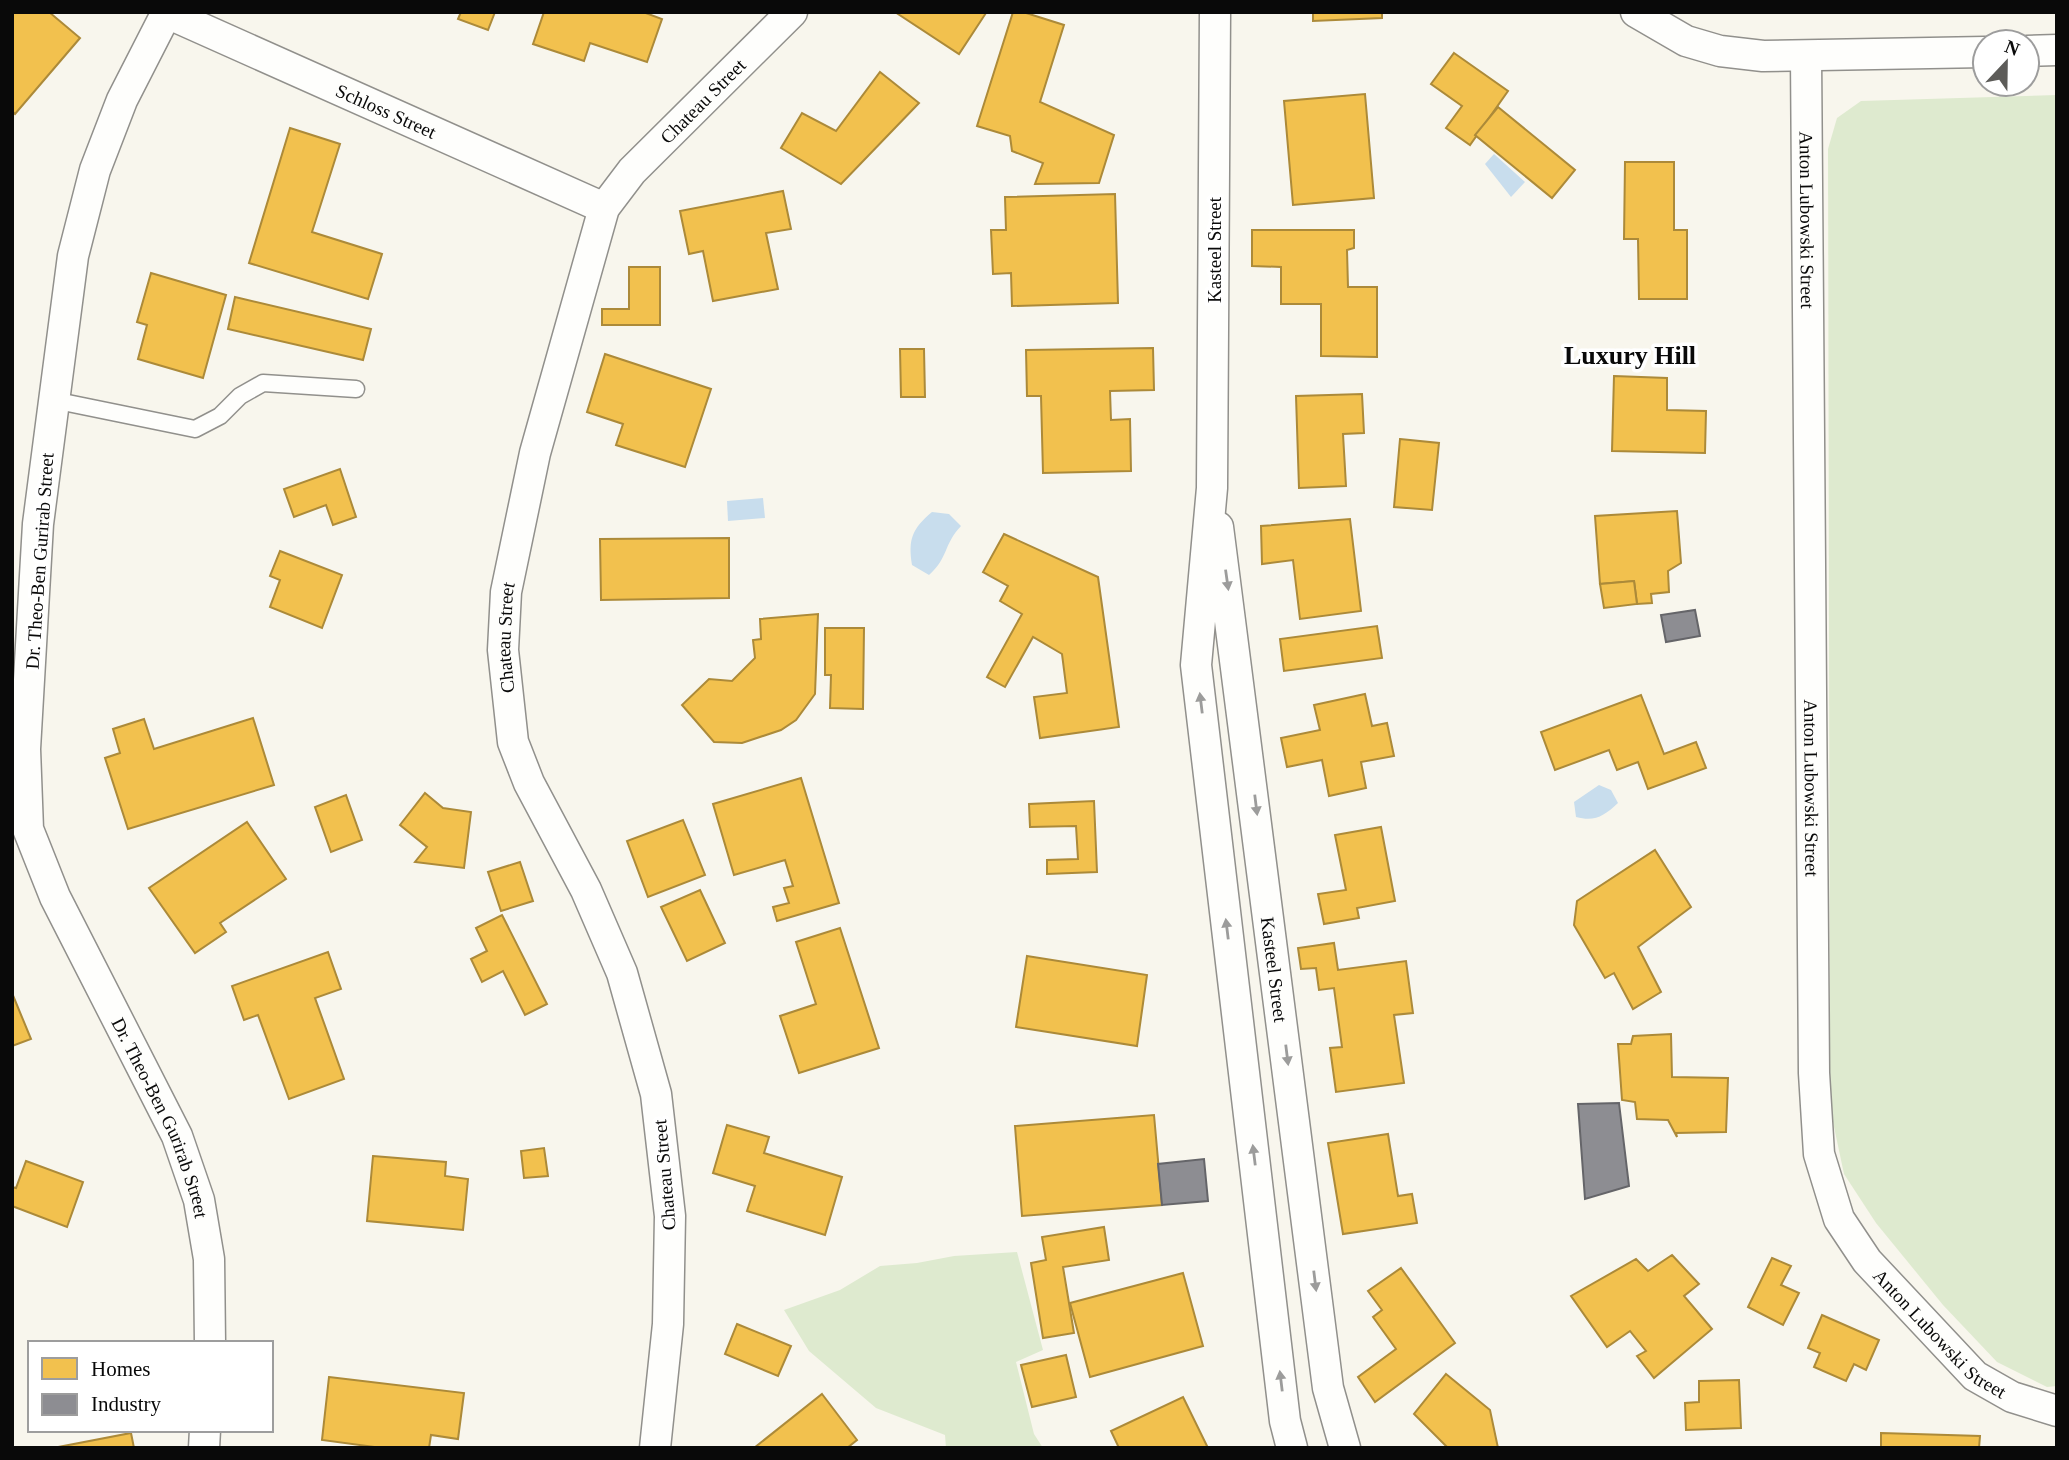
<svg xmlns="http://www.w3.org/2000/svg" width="2069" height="1460" font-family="'Times New Roman',serif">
	<rect width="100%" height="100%" fill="#f8f6ed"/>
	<g fill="#deeacf">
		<polygon points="2057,95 2057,1386 2047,1387 1997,1362 1943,1305 1876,1223 1844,1174 1830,1108 1828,149 1837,118 1861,101"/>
		<polygon points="1017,1252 1043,1350 1016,1362 1034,1434 1043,1448 946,1448 945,1435 876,1408 809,1351 784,1310 840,1290 880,1266 917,1263 954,1256"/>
	</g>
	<g fill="#c8dded">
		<polygon points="1494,154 1525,182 1511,197 1485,164"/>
		<polygon points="763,498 765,518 728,521 727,501"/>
		<path d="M932,512l17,2 12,12c-18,19 -12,31 -32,49l-17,-10c-4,-26 0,-36 20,-53z"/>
		<path d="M1599,785l12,5 7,13c-14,13 -23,19 -42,14l-2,-15z"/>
	</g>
	<g fill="#f2c14e" stroke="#ac8a39" stroke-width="2">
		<polygon points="12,12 49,12 80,38 15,114 12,111"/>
		<polygon points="461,12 495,12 488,30 458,19"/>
		<polygon points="544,12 643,12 662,19 647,62 590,43 584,61 533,44"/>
		<polygon points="895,12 985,12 986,13 959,54"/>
		<polygon points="1013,12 1023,12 1064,25 1040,102 1114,135 1099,183 1035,184 1043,163 1012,151 1010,136 977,126"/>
		<polygon points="1313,12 1382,12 1382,18 1313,21"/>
		<polygon points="1454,53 1508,91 1470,145 1446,128 1462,106 1431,84"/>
		<polygon points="880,72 919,103 841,184 781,148 802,113 836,131"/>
		<polygon points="1365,94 1374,198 1293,205 1284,101"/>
		<polygon points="1498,107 1575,170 1552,198 1475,135"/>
		<polygon points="290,128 340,144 312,232 382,254 368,299 249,263"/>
		<polygon points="1625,162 1674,162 1674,230 1687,230 1687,299 1639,299 1638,239 1624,239"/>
		<polygon points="783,191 791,229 766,233 778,289 713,301 703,251 689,254 680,211"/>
		<polygon points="1115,194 1118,303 1012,306 1011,273 993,274 991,230 1006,230 1005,197"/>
		<polygon points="1252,230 1354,230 1354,248 1347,250 1348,287 1377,287 1377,357 1321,356 1321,304 1281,304 1281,267 1252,266"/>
		<polygon points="629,267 660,267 660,325 602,325 602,309 629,309"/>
		<polygon points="151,273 226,295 203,378 138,359 147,325 137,322"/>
		<polygon points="235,297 371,329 363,360 228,329"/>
		<polygon points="1153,348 1154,390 1110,391 1111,420 1130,419 1131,471 1043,473 1041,396 1027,396 1026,350"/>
		<polygon points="900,349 924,349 925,397 901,397"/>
		<polygon points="605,354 711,389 685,467 616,445 623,424 587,412"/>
		<polygon points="1614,376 1667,378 1667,410 1706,411 1705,453 1612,451"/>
		<polygon points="1362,394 1364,433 1343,434 1346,486 1299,488 1296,396"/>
		<polygon points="1400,439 1439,443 1432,510 1394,507"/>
		<polygon points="340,469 356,517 333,525 326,505 294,517 284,489"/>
		<polygon points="1677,511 1681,563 1668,571 1669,592 1651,594 1652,603 1637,604 1634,581 1600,584 1595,516"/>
		<polygon points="1350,519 1361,611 1300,619 1293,560 1262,564 1261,526"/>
		<polygon points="1004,534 1098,577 1119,727 1040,738 1034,697 1067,693 1062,654 1033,637 1005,687 987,677 1022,614 1000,601 1008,586 983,572"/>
		<polygon points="729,538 729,598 601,600 600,539"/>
		<polygon points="280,551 342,575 322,628 270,607 280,580 270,576"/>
		<polygon points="1634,581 1637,604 1604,608 1600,584"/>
		<polygon points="818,614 815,694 796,720 781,730 742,743 714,742 682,705 709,679 732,681 755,658 753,640 761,639 760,619"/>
		<polygon points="1377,626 1382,658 1284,671 1280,639"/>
		<polygon points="825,628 864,628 863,709 830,708 831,675 825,675"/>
		<polygon points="1365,694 1372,726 1387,723 1394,756 1361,762 1366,788 1329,796 1322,760 1287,767 1281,738 1320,730 1314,705"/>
		<polygon points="1641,695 1664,754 1696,742 1706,768 1648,789 1638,762 1617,770 1609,750 1555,770 1541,732"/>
		<polygon points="253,718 274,785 128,829 105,758 120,753 113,729 144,719 154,749"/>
		<polygon points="801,778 839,903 777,921 773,907 789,903 784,888 793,886 785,860 734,875 713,804"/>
		<polygon points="425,793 443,808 471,812 464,868 415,862 427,847 400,825"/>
		<polygon points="346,795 362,840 331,852 315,807"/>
		<polygon points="1094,801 1097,872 1047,874 1047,860 1078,859 1076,826 1030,827 1029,804"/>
		<polygon points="683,820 705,875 648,897 627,841"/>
		<polygon points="247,822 286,879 220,923 226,932 195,953 149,888"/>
		<polygon points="1381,827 1395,901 1357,908 1359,918 1324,924 1318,894 1346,890 1335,835"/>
		<polygon points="1655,850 1691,907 1638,947 1661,992 1633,1009 1614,973 1605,978 1574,925 1577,901"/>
		<polygon points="520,862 533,901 501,911 488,872"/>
		<polygon points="700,890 725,943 687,961 661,907"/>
		<polygon points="502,915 547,1004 525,1015 503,971 482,982 471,959 487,951 476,928"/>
		<polygon points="840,928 879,1048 799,1073 780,1016 816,1004 796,942"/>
		<polygon points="1334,943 1338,970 1406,961 1413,1013 1394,1015 1404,1083 1336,1092 1330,1048 1342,1047 1334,988 1319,990 1316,968 1301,969 1298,948"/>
		<polygon points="328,952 341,989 315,998 344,1079 289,1099 258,1015 244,1020 232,986"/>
		<polygon points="1027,956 1147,975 1137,1046 1016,1027"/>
		<polygon points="12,993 31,1039 12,1046"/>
		<polygon points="1671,1034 1672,1077 1728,1078 1726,1132 1676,1133 1677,1137 1668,1120 1637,1119 1635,1102 1622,1100 1618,1044 1631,1044 1633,1036"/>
		<polygon points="1154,1115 1162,1205 1022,1216 1015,1126"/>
		<polygon points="727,1125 769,1137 764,1153 842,1177 825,1235 747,1211 755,1186 713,1173"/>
		<polygon points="1388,1134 1398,1196 1412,1194 1417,1223 1343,1234 1328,1143"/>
		<polygon points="544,1148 548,1176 524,1178 521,1151"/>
		<polygon points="373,1156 446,1162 445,1176 468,1179 463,1230 367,1221"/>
		<polygon points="26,1161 83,1182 67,1227 12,1206 12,1187 16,1188"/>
		<polygon points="1104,1227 1109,1260 1063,1267 1074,1333 1043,1338 1031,1263 1046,1260 1042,1237"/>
		<polygon points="1672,1255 1699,1284 1684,1296 1712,1329 1654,1378 1637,1356 1646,1351 1630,1331 1607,1347 1571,1296 1636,1259 1648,1271"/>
		<polygon points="1772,1258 1791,1266 1781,1285 1799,1293 1783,1325 1748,1307"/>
		<polygon points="1401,1268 1455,1343 1375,1402 1358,1377 1396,1349 1373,1317 1382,1310 1368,1291"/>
		<polygon points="1183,1273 1203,1346 1090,1377 1070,1303"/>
		<polygon points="1822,1315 1879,1340 1866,1370 1854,1364 1846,1381 1814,1367 1820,1353 1808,1348"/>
		<polygon points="737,1324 791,1346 778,1376 725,1354"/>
		<polygon points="1066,1355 1076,1397 1032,1407 1021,1365"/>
		<polygon points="1446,1374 1490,1410 1498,1448 1448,1448 1414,1414"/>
		<polygon points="329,1377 464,1393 458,1439 431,1435 429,1448 382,1448 322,1440"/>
		<polygon points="1739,1380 1741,1428 1686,1430 1685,1403 1699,1402 1699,1381"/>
		<polygon points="822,1394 857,1440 847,1448 754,1448"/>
		<polygon points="1183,1397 1208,1448 1119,1448 1111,1431"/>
		<polygon points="131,1433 134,1448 53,1448"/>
		<polygon points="1881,1433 1980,1436 1979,1448 1881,1448"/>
	</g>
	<g fill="#8d8d92" stroke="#656569" stroke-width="2">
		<polygon points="1695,610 1700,636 1666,642 1661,615"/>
		<polygon points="1619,1103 1629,1186 1585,1199 1578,1104"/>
		<polygon points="1204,1159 1208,1201 1162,1205 1158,1164"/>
	</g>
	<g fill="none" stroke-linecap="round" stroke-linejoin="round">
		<defs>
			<polyline id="lane" points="53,400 195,429 220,416 240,396 263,383 356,389"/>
			<g id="street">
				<path id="s1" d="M167,12l-45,88 -27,70 -22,86 -35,268 -13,225 3,80 27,68 122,239 22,64 10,59 1,84"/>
				<polyline points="1215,12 1212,488 1196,665 1285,1421 1292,1448"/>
				<polyline points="1636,12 1686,41 1720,51 1763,56 1985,52"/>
				<path id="s2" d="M167,13l437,195"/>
				<polyline points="2027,51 2057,50"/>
				<path id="s3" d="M1806,56l8,1017 5,81 20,65 28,42 108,115 37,21 45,14"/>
				<path id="s4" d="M1218,527l110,861 17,60"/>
				<polyline points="204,1448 205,1430"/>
				<path id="s5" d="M655,1448l13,-124 2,-108 -14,-122 -34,-121 -36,-83 -57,-107 -16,-41 -10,-92 3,-58 29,-139 69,-245 28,-37 160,-159"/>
			</g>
		</defs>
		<use href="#lane" stroke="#91908c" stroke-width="19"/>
		<use href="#street" stroke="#91908c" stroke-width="33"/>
		<use href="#lane" stroke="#fefefc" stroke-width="16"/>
		<use href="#street" stroke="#fefefc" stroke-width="30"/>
	</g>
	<defs><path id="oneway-solid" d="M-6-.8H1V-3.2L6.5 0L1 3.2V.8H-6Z" transform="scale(1.75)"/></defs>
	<g fill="#9c9c9b">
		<use href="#oneway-solid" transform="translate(1227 580) rotate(82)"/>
		<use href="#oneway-solid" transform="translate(1201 703) rotate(-97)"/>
		<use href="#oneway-solid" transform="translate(1256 805) rotate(83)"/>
		<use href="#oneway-solid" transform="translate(1227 929) rotate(-97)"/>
		<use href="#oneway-solid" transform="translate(1287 1055) rotate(83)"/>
		<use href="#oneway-solid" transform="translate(1254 1155) rotate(-97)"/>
		<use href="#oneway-solid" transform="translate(1315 1281) rotate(83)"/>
		<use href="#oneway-solid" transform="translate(1281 1381) rotate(-97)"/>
	</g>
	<g text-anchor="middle" stroke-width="7" stroke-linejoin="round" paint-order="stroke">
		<g font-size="19" fill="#090909" stroke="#fff">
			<text dy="7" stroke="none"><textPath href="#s5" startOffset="1430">Chateau Street</textPath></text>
			<text dy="7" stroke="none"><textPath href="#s2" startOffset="240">Schloss Street</textPath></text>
			<text dy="7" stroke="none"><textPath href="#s3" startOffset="164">Anton Lubowski Street</textPath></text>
			<text transform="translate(1214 250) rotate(-90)" y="7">Kasteel Street</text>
			<text transform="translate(39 561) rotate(-86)" y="7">Dr. Theo-Ben Gurirab Street</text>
			<text dy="7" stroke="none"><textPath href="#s5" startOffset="842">Chateau Street</textPath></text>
			<text dy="7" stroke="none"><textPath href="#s3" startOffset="732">Anton Lubowski Street</textPath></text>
			<text dy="7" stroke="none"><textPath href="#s4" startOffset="446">Kasteel Street</textPath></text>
			<text dy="7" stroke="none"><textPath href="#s1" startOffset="1157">Dr. Theo-Ben Gurirab Street</textPath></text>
			<text transform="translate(664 1175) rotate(-95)" y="7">Chateau Street</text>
			<text dy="7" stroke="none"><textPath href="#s3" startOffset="1320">Anton Lubowski Street</textPath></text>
		</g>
		<g font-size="26" font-weight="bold" fill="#090909" stroke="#fff">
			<text x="1630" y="364">Luxury Hill</text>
		</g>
	</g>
	<rect width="2069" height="1460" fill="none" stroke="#090909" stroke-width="28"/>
	<rect x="28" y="1341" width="245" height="91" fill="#ffffff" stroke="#9d9d9d" stroke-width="2"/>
	<rect x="42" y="1358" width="35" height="21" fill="#f2c14e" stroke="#9d9d9d" stroke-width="2"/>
	<text x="91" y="1376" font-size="21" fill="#090909">Homes</text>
	<rect x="42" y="1394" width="35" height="21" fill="#8d8d92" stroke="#9d9d9d" stroke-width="2"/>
	<text x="91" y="1411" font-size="21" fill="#090909">Industry</text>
	<g transform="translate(2006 63) rotate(22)"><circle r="33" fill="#ffffff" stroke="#9d9d9d" stroke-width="2"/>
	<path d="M0-5L12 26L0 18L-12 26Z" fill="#5d5c59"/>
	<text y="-10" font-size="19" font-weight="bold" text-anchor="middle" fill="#090909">N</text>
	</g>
</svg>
